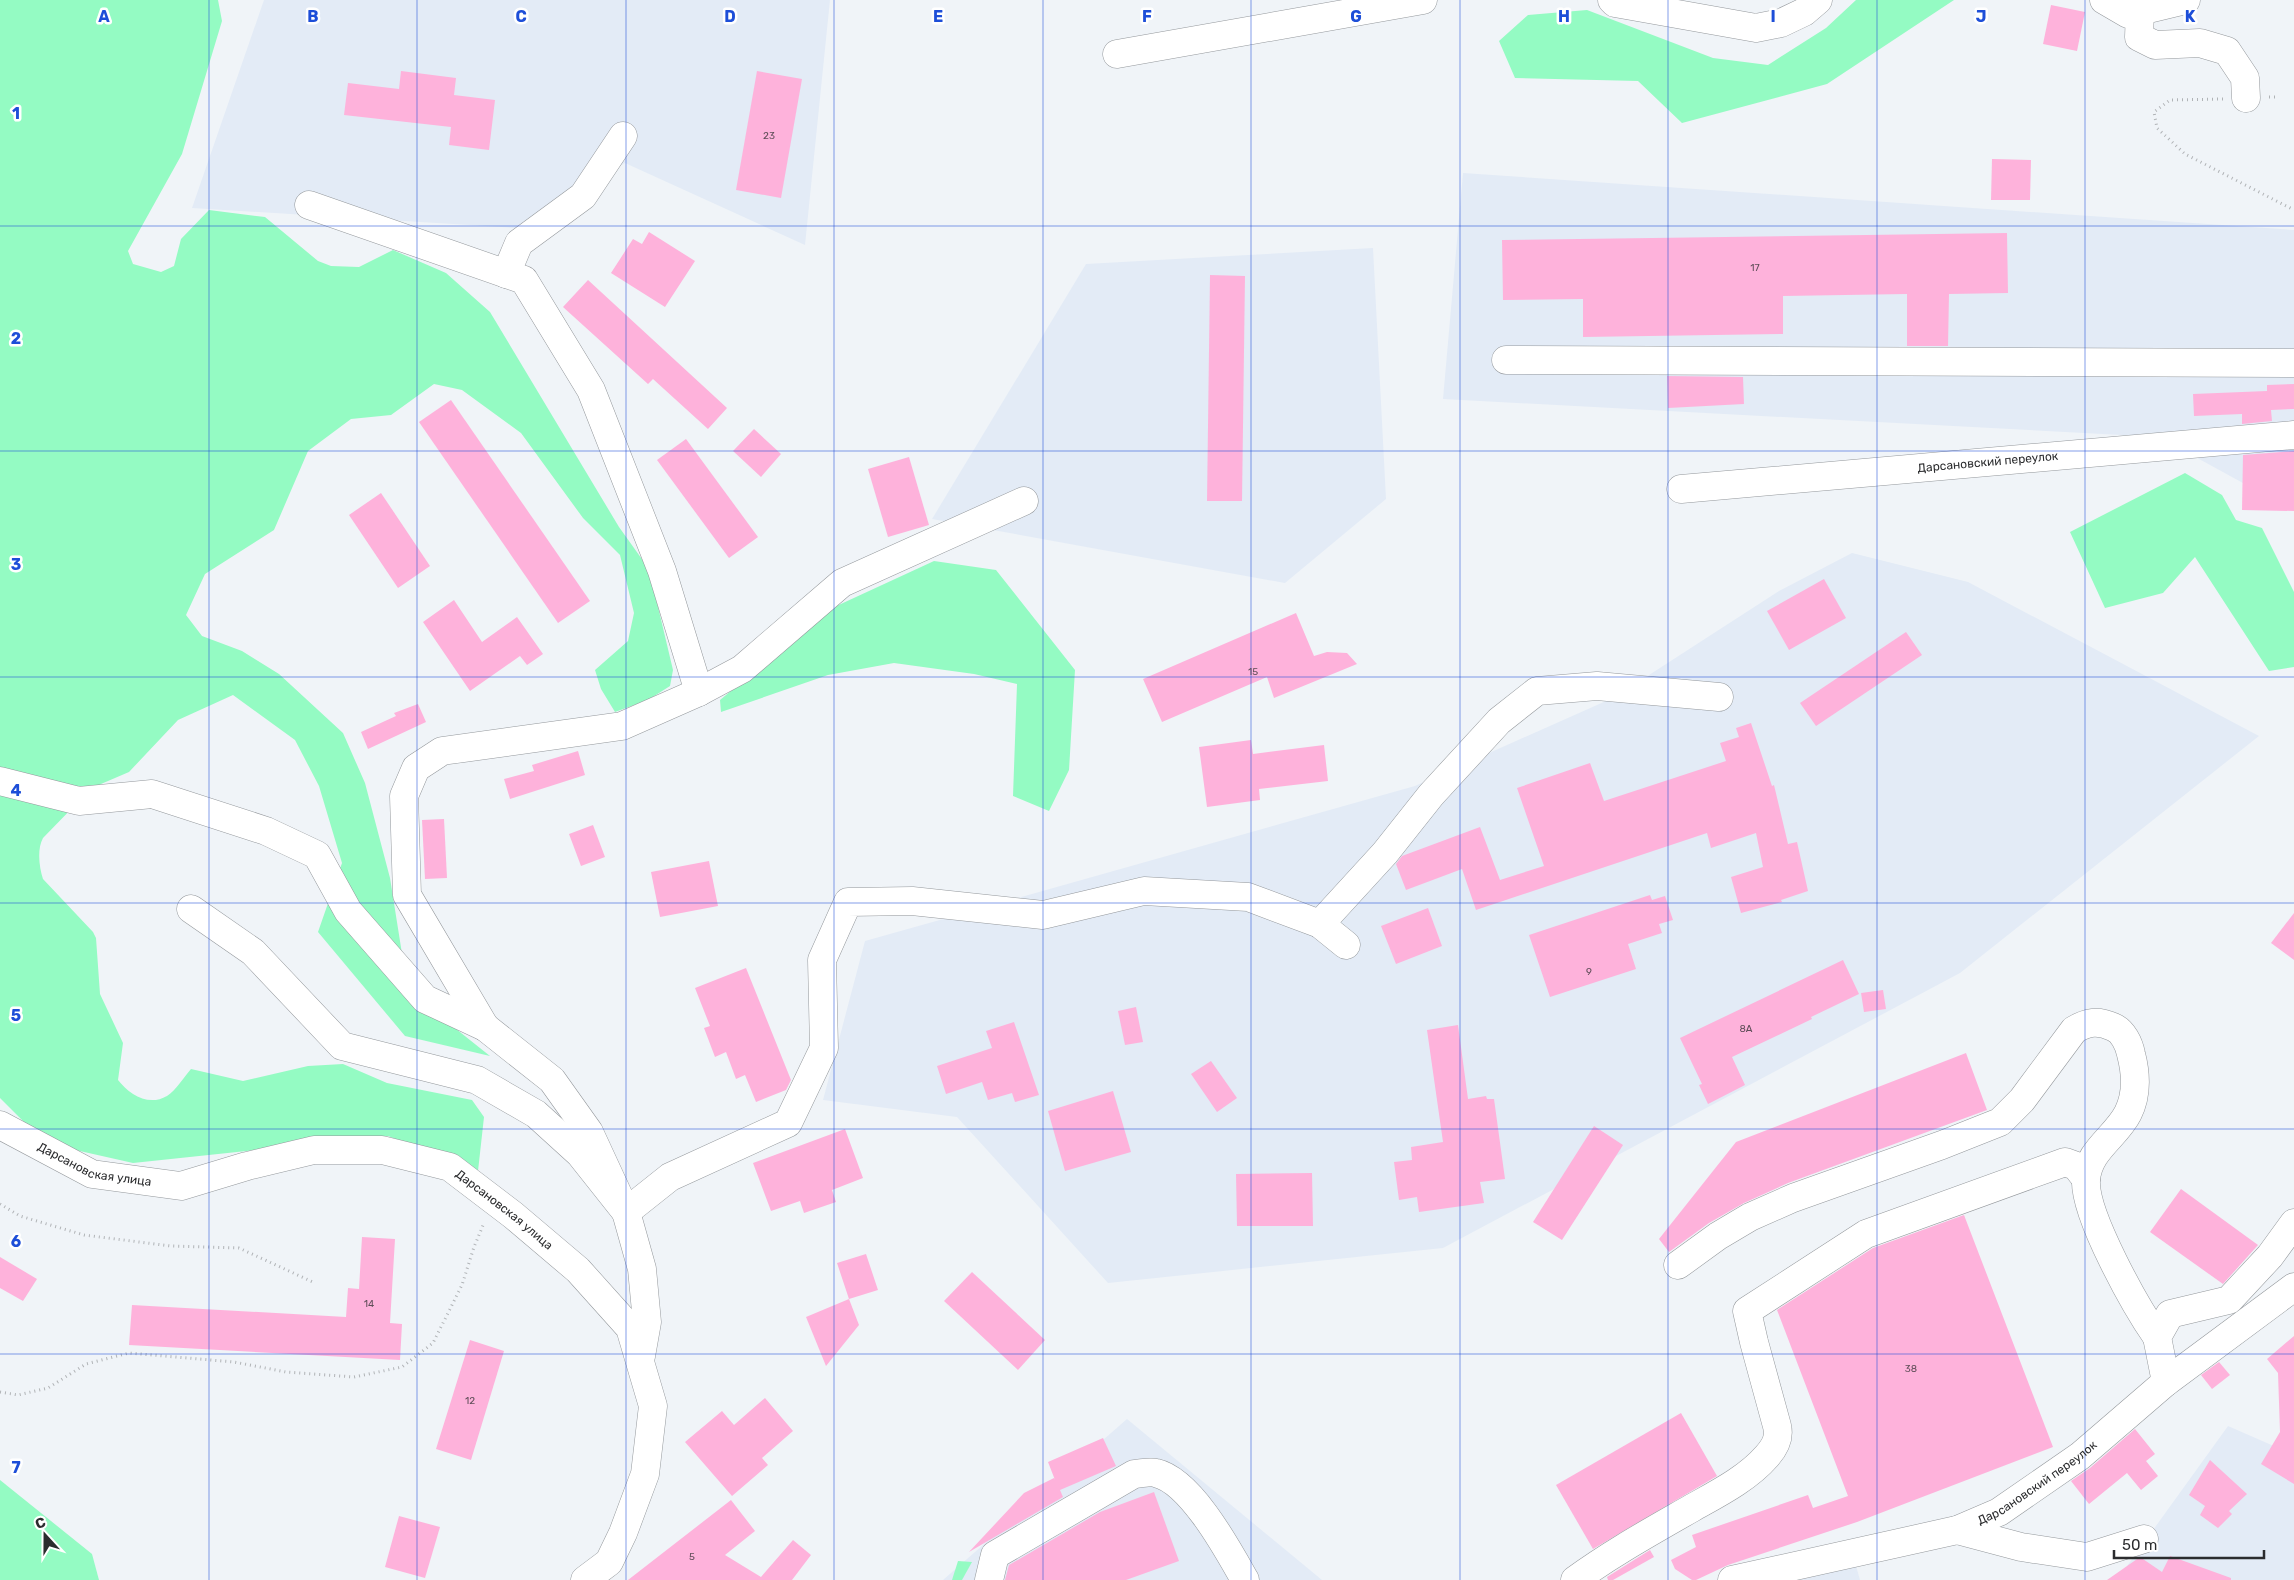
<svg xmlns="http://www.w3.org/2000/svg" width="2294" height="1580" font-family="Rubik,sans-serif">
	<rect width="100%" height="100%" fill="#f0f4f8"/>
	<g fill="#e3ebf6">
		<polygon points="264,0 830,0 805,245 625,163 518,228 192,208"/>
		<polygon points="1463,173 2294,230 2294,511 2159,437 1443,399"/>
		<polygon points="1373,248 1386,499 1285,583 932,519 1086,264"/>
		<polygon points="1852,553 1968,582 2259,736 1960,973 1443,1248 1108,1283 957,1117 823,1100 865,941 1415,786 1615,697 1779,591"/>
		<polygon points="1127,1419 1322,1580 943,1580"/>
		<polygon points="2228,1426 2294,1455 2294,1580 2117,1580"/>
		<polygon points="1855,1562 1860,1580 1790,1580"/>
	</g>
	<g fill="#94fbc3">
		<path d="M0,0h218l4,21 -40,133 -54,97 5,13 28,8 13,-6 7,-27 28,-29 56,7 53,44 13,5 28,1 34,-17 53,23 44,39 129,215 30,42 24,101 -3,16 -22,14 -33,12 -14,-23 -6,-19 33,-29 6,-28 -14,-58 -37,-37 -62,-85 -59,-43 -28,-6 -43,31 -40,4 -43,32 -34,79 -69,44 -19,41 16,21 40,15 37,23 64,59 22,50 25,95 13,82 43,61 44,35 -85,-20 -87,-104 24,-69 -23,-77 -24,-46 -62,-45 -55,25 -49,52 -28,12 -22,17 -36,37c-6,11 -4,29 0,41l50,53 3,6 4,56 23,49 -5,37c11,14 30,27 49,16 9,-6 17,-19 24,-27l52,12 65,-15 35,-2 44,19 85,17 12,17 -6,54 -90,-35 -255,27 -71,-16 -31,-18 -31,-31z"/>
		<polygon points="1856,0 1954,0 1827,84 1682,123 1638,81 1515,78 1499,41 1528,15 1587,10 1713,58 1768,65 1826,28"/>
		<polygon points="2185,473 2222,495 2236,520 2262,528 2294,592 2294,667 2269,671 2195,557 2163,593 2105,608 2070,532"/>
		<polygon points="934,561 996,570 1075,670 1069,770 1049,811 1013,796 1017,684 974,674 894,663 828,675 721,712 720,700 830,609"/>
		<polygon points="0,1480 92,1554 99,1580 0,1580"/>
		<polygon points="958,1561 972,1562 962,1580 952,1580"/>
	</g>
	<g fill="#feb2db">
		<polygon points="2051,5 2085,12 2077,51 2043,44"/>
		<polygon points="401,71 456,78 454,95 495,100 489,150 449,145 451,127 344,115 348,83 399,89"/>
		<polygon points="757,71 802,79 781,198 736,190"/>
		<polygon points="1992,159 2031,160 2030,200 1991,200"/>
		<polygon points="649,232 695,261 665,307 611,273 633,239 642,244"/>
		<polygon points="2007,233 2008,293 1949,294 1948,346 1907,346 1907,294 1783,296 1783,334 1583,337 1583,299 1503,300 1502,240"/>
		<polygon points="1210,275 1245,276 1242,501 1207,501"/>
		<polygon points="588,280 727,408 708,429 653,379 648,384 563,307"/>
		<polygon points="1667,376 1743,377 1744,404 1668,408"/>
		<polygon points="2294,384 2294,409 2271,410 2272,421 2242,424 2242,414 2194,416 2193,394 2267,391 2267,385"/>
		<polygon points="451,400 590,601 558,623 419,422"/>
		<polygon points="754,429 781,454 761,477 733,451"/>
		<polygon points="686,439 758,537 729,558 657,460"/>
		<polygon points="2294,451 2294,511 2242,510 2243,455"/>
		<polygon points="909,457 929,525 888,537 868,469"/>
		<polygon points="381,493 430,566 398,588 349,515"/>
		<polygon points="1824,579 1846,618 1789,650 1767,611"/>
		<polygon points="454,600 482,642 517,617 543,654 527,665 520,656 470,691 423,622"/>
		<polygon points="1296,613 1314,656 1327,652 1347,653 1357,664 1274,698 1267,677 1162,722 1143,679"/>
		<polygon points="1906,632 1922,655 1816,726 1800,703"/>
		<polygon points="418,704 426,722 368,749 361,732 396,716 394,713"/>
		<polygon points="1751,723 1772,786 1774,785 1788,844 1797,842 1808,891 1781,900 1782,902 1741,913 1731,877 1763,867 1756,833 1711,848 1707,833 1476,910 1462,869 1406,890 1396,864 1402,856 1480,827 1500,880 1544,866 1517,788 1590,763 1604,801 1726,761 1720,743 1739,737 1736,728"/>
		<polygon points="1251,740 1253,754 1324,745 1328,781 1259,789 1260,800 1207,807 1199,747"/>
		<polygon points="578,751 585,775 510,799 504,779 534,771 532,765"/>
		<polygon points="444,819 447,878 425,879 422,820"/>
		<polygon points="593,825 605,857 581,866 569,834"/>
		<polygon points="709,861 718,906 660,917 651,872"/>
		<polygon points="1650,895 1652,900 1665,896 1673,920 1659,924 1662,933 1628,944 1636,969 1550,997 1529,935"/>
		<polygon points="1428,908 1442,946 1396,964 1381,926"/>
		<polygon points="2294,913 2294,960 2271,943"/>
		<polygon points="1843,960 1859,994 1811,1017 1812,1019 1732,1057 1745,1085 1708,1104 1699,1085 1702,1084 1680,1038"/>
		<polygon points="746,968 791,1080 786,1090 756,1102 745,1075 736,1079 726,1052 715,1057 704,1028 710,1026 695,988"/>
		<polygon points="1883,990 1886,1009 1864,1012 1861,993"/>
		<polygon points="1136,1007 1143,1042 1125,1045 1118,1011"/>
		<polygon points="1014,1022 1039,1095 1015,1102 1012,1093 988,1100 982,1082 946,1094 937,1066 992,1048 986,1031"/>
		<polygon points="1458,1025 1468,1099 1486,1096 1487,1099 1494,1099 1505,1179 1480,1182 1484,1203 1419,1212 1417,1197 1399,1200 1394,1162 1412,1160 1411,1147 1443,1142 1427,1030"/>
		<polygon points="1966,1053 1987,1110 1788,1183 1744,1203 1709,1223 1669,1252 1659,1239 1736,1142"/>
		<polygon points="1211,1061 1237,1098 1217,1112 1191,1074"/>
		<polygon points="1113,1091 1131,1152 1065,1171 1048,1111"/>
		<polygon points="1594,1126 1623,1145 1562,1240 1533,1222"/>
		<polygon points="845,1129 863,1178 832,1190 836,1202 804,1213 800,1201 771,1211 753,1163"/>
		<polygon points="1312,1173 1313,1226 1237,1226 1236,1174"/>
		<polygon points="2181,1189 2258,1245 2223,1284 2150,1232"/>
		<polygon points="1964,1215 2053,1447 1857,1522 1728,1565 1696,1580 1692,1580 1675,1569 1671,1560 1696,1547 1692,1535 1808,1495 1813,1508 1848,1496 1777,1310 1873,1248"/>
		<polygon points="362,1237 395,1239 390,1323 402,1324 400,1360 129,1345 132,1305 346,1317 348,1288 359,1289"/>
		<polygon points="866,1254 878,1290 849,1299 837,1263"/>
		<polygon points="0,1257 37,1279 23,1301 0,1288"/>
		<polygon points="972,1272 1045,1340 1018,1370 944,1301"/>
		<polygon points="849,1299 859,1325 826,1366 806,1317"/>
		<polygon points="2294,1336 2294,1484 2261,1464 2280,1432 2278,1373 2267,1359"/>
		<polygon points="470,1340 504,1351 471,1460 436,1449"/>
		<polygon points="2219,1362 2230,1375 2212,1389 2201,1375"/>
		<polygon points="765,1398 793,1431 762,1458 768,1465 732,1496 685,1442 722,1411 734,1425"/>
		<polygon points="1681,1413 1717,1476 1593,1549 1556,1485"/>
		<polygon points="2135,1429 2155,1454 2146,1461 2158,1476 2141,1490 2127,1473 2089,1504 2071,1481 2090,1468"/>
		<polygon points="1103,1438 1116,1466 1060,1490 1063,1497 969,1552 1024,1493 1054,1478 1055,1480 1048,1462"/>
		<polygon points="2210,1460 2247,1494 2229,1511 2232,1514 2218,1528 2200,1515 2205,1506 2189,1495"/>
		<polygon points="1154,1492 1179,1561 1126,1580 1005,1580 1009,1565 1100,1512"/>
		<polygon points="731,1500 755,1531 725,1555 761,1577 793,1540 811,1555 792,1580 628,1580"/>
		<polygon points="399,1516 440,1527 425,1578 385,1567"/>
		<polygon points="1650,1550 1654,1557 1613,1580 1608,1580 1607,1577"/>
		<polygon points="2170,1556 2231,1578 2231,1580 2107,1580 2140,1557 2162,1572"/>
	</g>
	<g fill="none" stroke-linecap="round" stroke-linejoin="round">
		<defs>
			<g id="minor">
				<polyline points="1612,0 1615,3 1756,28 1781,23 1804,12 1818,0"/>
				<polyline points="2104,0 2128,14 2186,0"/>
				<polyline points="2140,11 2139,37 2155,45 2200,43 2227,51 2245,78 2246,98"/>
				<polyline points="1117,54 1423,0"/>
				<polyline points="309,205 524,280 591,390 662,571 699,692"/>
				<polyline points="506,274 519,243 583,196 623,136"/>
				<polyline points="1506,360 2294,363"/>
				<path id="s1" d="M1681,489l613,-54"/>
				<polyline points="0,781 79,801 152,794 266,831 317,855 348,911 425,999 485,1027 552,1080 589,1132 626,1212 642,1269 647,1322 641,1356"/>
				<polyline points="191,909 253,952 342,1046 477,1080 536,1114 580,1154 626,1212 670,1177 788,1123 824,1048 822,960 848,902 912,901 1043,915 1144,891 1248,897 1320,924 1346,945"/>
				<polyline points="1320,924 1385,853 1431,795 1499,721 1537,691 1597,686 1719,697"/>
				<polyline points="485,1027 407,895 404,796 416,768 442,751 622,726 699,692 742,669 842,583 1024,501"/>
				<path id="s2" d="M0,1125l92,49 89,12 66,-20 67,-16h68l68,17 63,48 65,55 52,58 23,78 -8,68 -22,59 -14,29 -24,18"/>
				<path d="M1678,1265l40,-29 32,-19 43,-19 149,-53 58,-23 22,-22 52,-70c13,-8 24,-10 39,-3 10,4 16,17 18,27 5,19 6,41 -3,59 -12,24 -40,37 -42,67 -2,35 50,127 71,157"/>
				<polyline points="2166,1382 2157,1337 2170,1314 2229,1300 2270,1256 2294,1223"/>
				<polyline points="1957,1530 2021,1547 2087,1557 2144,1539"/>
				<path d="M989,1580l6,-25 139,-81c6,0 16,-3 22,-1 35,8 72,77 89,107"/>
				<path d="M1575,1580c37,-27 77,-49 117,-72 25,-14 55,-29 75,-52 8,-9 13,-18 10,-30l-23,-84 -7,-31 119,-77 199,-72 11,4 10,13"/>
				<path id="s3" d="M1732,1580l225,-50 42,-18 81,-56 86,-74 128,-95"/>
			</g>
		</defs>
		<use href="#minor" stroke="#94989c" stroke-width="29"/>
		<g stroke="#b0b3b6" stroke-width="3" stroke-dasharray="1 4" stroke-linecap="butt">
			<polyline points="2269,97 2278,97"/>
			<polyline points="2223,99 2170,100 2154,112 2157,128 2185,154 2294,210"/>
			<polyline points="0,1204 20,1216 84,1235 171,1246 239,1248 315,1283"/>
			<polyline points="0,1392 18,1395 48,1388 86,1364 129,1353 234,1362 286,1372 354,1377 402,1367 433,1343 462,1285 474,1247 484,1223"/>
		</g>
		<use href="#minor" stroke="#fff" stroke-width="28"/>
	</g>
	<path fill="none" stroke="#1d4ed8" stroke-width="1" stroke-opacity="0.55" d="M209,0v1580M417,0v1580M626,0v1580M834,0v1580M1043,0v1580M1251,0v1580M1460,0v1580M1668,0v1580M1877,0v1580M2085,0v1580M0,226h2294M0,451h2294M0,677h2294M0,903h2294M0,1129h2294M0,1354h2294"/>
	<g text-anchor="middle" stroke-width="5" stroke-linejoin="round" paint-order="stroke">
		<g font-size="10" fill="#604e59">
			<text x="769" y="139">23</text>
			<text x="1755" y="271">17</text>
			<text x="1253" y="675">15</text>
			<text x="1589" y="975">9</text>
			<text x="1746" y="1032">8А</text>
			<text x="369" y="1307">14</text>
			<text x="1911" y="1372">38</text>
			<text x="470" y="1404">12</text>
			<text x="692" y="1560">5</text>
		</g>
		<g font-size="12" fill="#2b2c2e" stroke="#fff">
			<text dy="4" stroke="none"><textPath href="#s1" startOffset="308">Дарсановский переулок</textPath></text>
			<text dy="4" stroke="none"><textPath href="#s2" startOffset="104">Дарсановская улица</textPath></text>
			<text dy="4" stroke="none"><textPath href="#s2" startOffset="539">Дарсановская улица</textPath></text>
			<text dy="4" stroke="none"><textPath href="#s3" startOffset="324">Дарсановский переулок</textPath></text>
		</g>
	</g>
	<g font-size="16" text-anchor="middle" font-weight="bold" fill="#1d4ed8" stroke="#fff" stroke-width="5" stroke-linejoin="round" paint-order="stroke">
		<text x="104" y="22">A</text>
		<text x="313" y="22">B</text>
		<text x="521" y="22">C</text>
		<text x="730" y="22">D</text>
		<text x="938" y="22">E</text>
		<text x="1147" y="22">F</text>
		<text x="1356" y="22">G</text>
		<text x="1564" y="22">H</text>
		<text x="1773" y="22">I</text>
		<text x="1981" y="22">J</text>
		<text x="2190" y="22">K</text>
		<text x="16" y="119">1</text>
		<text x="16" y="344">2</text>
		<text x="16" y="570">3</text>
		<text x="16" y="796">4</text>
		<text x="16" y="1021">5</text>
		<text x="16" y="1247">6</text>
		<text x="16" y="1473">7</text>
	</g>
	<g transform="translate(45 1535) rotate(339)" stroke="#ffffff" stroke-width="4" paint-order="stroke">
	<path d="M0-4L9 19L0 12L-9 19Z" fill="#2b2c2e"/>
	<text y="-8" font-size="14" font-weight="bold" text-anchor="middle" fill="#2b2c2e">С</text>
	</g>
	<path d="M2114 1550v8h150v-8" fill="none" stroke="#2b2c2e" stroke-width="2.5"/>
	<text x="2122" y="1550" font-size="15" fill="#2b2c2e" stroke="#ffffff" stroke-width="4" paint-order="stroke">50 m</text>
</svg>
